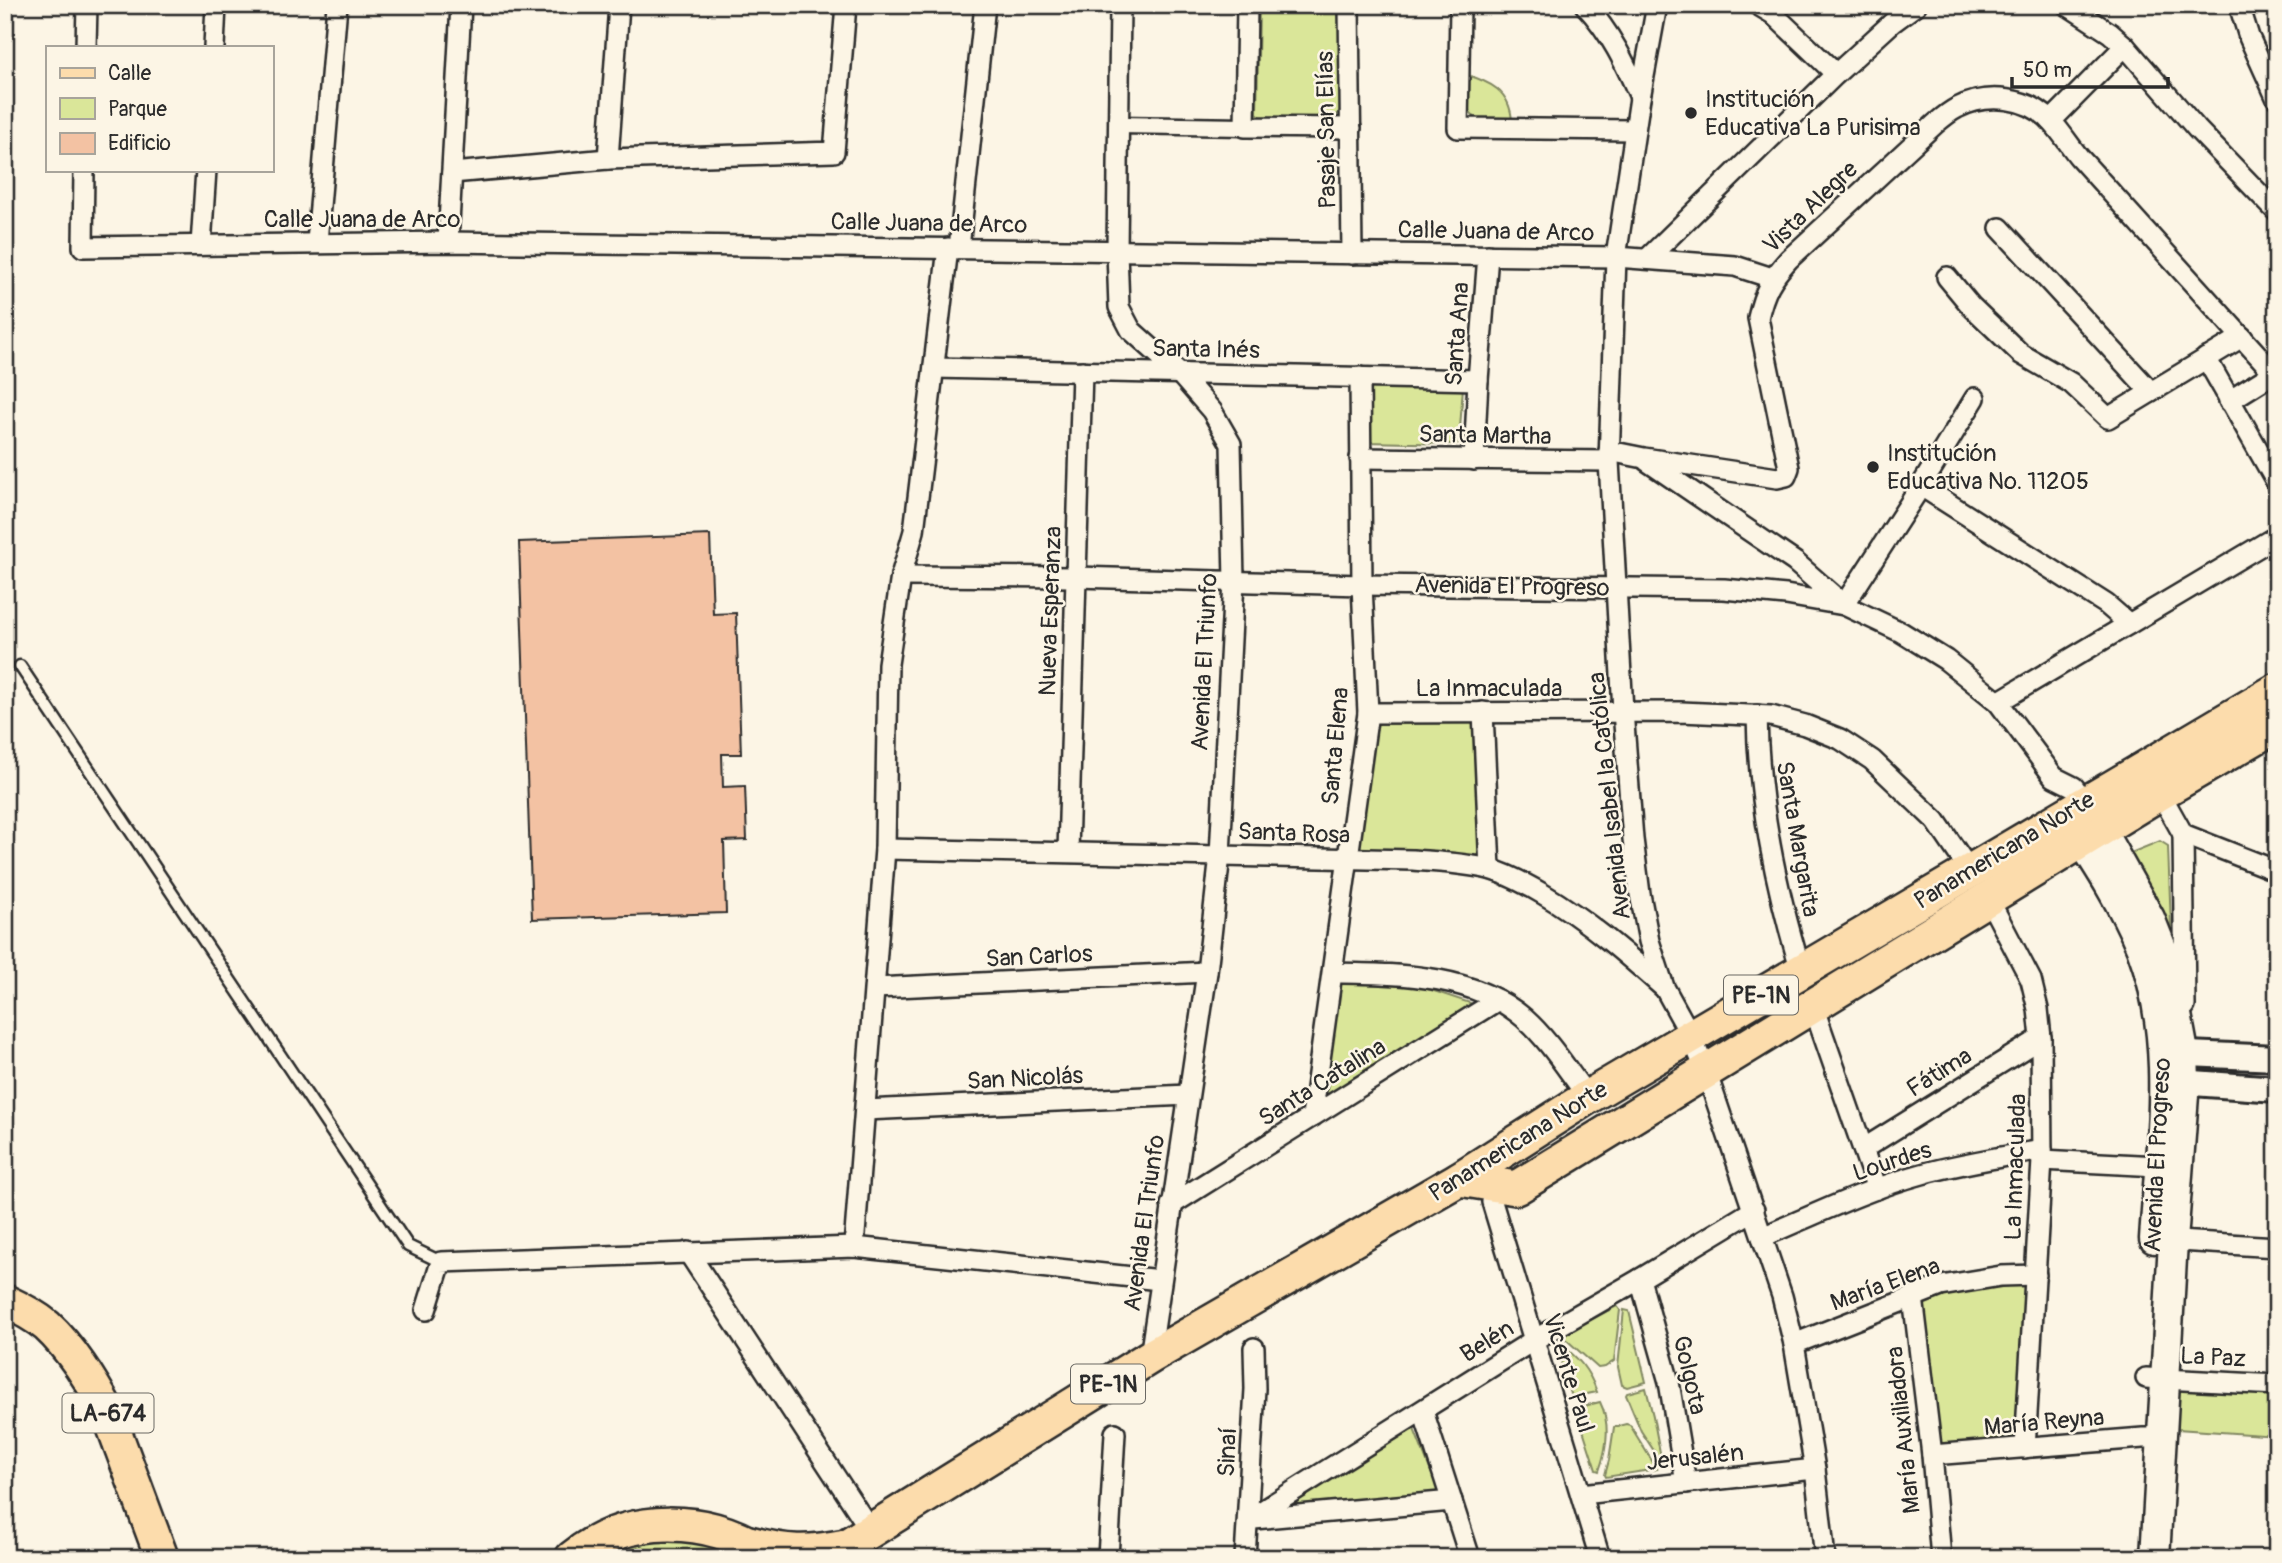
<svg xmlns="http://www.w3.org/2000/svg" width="2282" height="1563" font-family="Pangolin,sans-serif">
	<rect width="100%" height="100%" fill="#fcf5e5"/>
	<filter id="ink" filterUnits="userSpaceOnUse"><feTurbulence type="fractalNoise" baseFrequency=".0143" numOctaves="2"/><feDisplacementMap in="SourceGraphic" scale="14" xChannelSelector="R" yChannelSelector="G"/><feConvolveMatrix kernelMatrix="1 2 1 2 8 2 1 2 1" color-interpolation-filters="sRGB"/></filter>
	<g filter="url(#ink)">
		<g fill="#dae699" stroke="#828862" stroke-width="2">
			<polygon points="1259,5 1340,5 1341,109 1336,117 1261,117 1257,113"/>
			<path d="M1464,74c27,8 46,17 48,47l-36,-2 -14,-17z"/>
			<polygon points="1365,385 1463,387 1459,442 1457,444 1366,442"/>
			<polygon points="1476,719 1485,860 1410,851 1355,849 1369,720"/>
			<polygon points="2160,841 2168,846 2172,953 2130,860 2133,852"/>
			<polygon points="1340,983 1419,986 1473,1004 1323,1102"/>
			<polygon points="2028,1284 2018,1443 1937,1449 1934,1387 1919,1302 1973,1288"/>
			<polygon points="1617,1306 1620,1310 1614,1361 1605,1367 1598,1368 1561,1335"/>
			<polygon points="1624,1310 1629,1311 1646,1382 1627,1387 1622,1385 1618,1367"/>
			<path d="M1559,1343c19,14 30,27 38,49l-25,5 -16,-51z"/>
			<polygon points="2163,1384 2277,1393 2277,1436 2163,1428"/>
			<polygon points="1646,1388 1653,1416 1662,1463 1641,1431 1626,1395 1627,1393"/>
			<path d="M1600,1402c11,22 7,47 -1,69l-3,-1 -20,-62z"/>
			<polygon points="1626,1424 1630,1425 1657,1469 1606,1477 1605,1475 1609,1460 1614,1427"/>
			<polygon points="1414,1429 1440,1495 1281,1506"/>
			<polygon points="662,1532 756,1558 586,1558"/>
		</g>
		<polygon fill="#f3c2a3" stroke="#2b2b2b" stroke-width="2" points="710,535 713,614 736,613 741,754 722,754 723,787 745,786 747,840 724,841 726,913 532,919 519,542"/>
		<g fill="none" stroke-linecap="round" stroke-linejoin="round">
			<defs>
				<polyline id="service" points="20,666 408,1246 441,1262"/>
				<polyline id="pedestrian" points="1118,125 1245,127"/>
				<g id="minor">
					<polyline points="1120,5 1117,251 1119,307 1131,330 1179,373 1212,411 1231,444 1234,581 1220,855 1207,972 1150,1357"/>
					<polyline points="1247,5 1245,127 1351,128"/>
					<polyline points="1349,5 1352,254"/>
					<polyline points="1460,5 1458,128 1635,130"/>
					<path d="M1585,5c26,28 40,58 55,92"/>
					<polyline points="1657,5 1640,98 1616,257 1609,461 1623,711 1633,839 1640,894 1649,941 1664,987 1691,1036 1706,1071 1782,1296 1794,1344 1815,1469 1825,1558"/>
					<polyline points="1758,5 1773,14 1836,74"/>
					<polyline points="2067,5 2110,33 2125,46 2197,129 2277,212"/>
					<polyline points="2239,5 2249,37 2277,99"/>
					<polyline points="86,47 87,5"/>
					<polyline points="214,47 216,5"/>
					<polyline points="2051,121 2125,46"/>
					<polyline points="608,159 619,5"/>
					<polyline points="84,170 83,247 448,242 1616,257 1735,266 1772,278"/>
					<polyline points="452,173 608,159 834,152 846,5"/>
					<polyline points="2000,228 2151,392"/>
					<polyline points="317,242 337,5"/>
					<polyline points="448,242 461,5"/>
					<polyline points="201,245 206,170"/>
					<polyline points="959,248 985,5"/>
					<polyline points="1647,259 1836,74 1893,22 1916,5"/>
					<polyline points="1947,277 1971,306 2021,354 2071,383 2108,418 2242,337"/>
					<polyline points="2206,358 2277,483"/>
					<polyline points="934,368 1478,380"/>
					<polyline points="2229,401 2277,371"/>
					<path d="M1609,451l35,7 133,20 9,-2 3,-8 -31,-150c6,-27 13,-39 31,-59l146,-135c7,-6 14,-12 22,-16 30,-16 72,-11 95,14 10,11 18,24 27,35l195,216"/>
					<polyline points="1360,458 1609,461"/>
					<polyline points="1474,460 1478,380 1488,255"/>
					<polyline points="1647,461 1795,562 1844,605 1921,486 1975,398"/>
					<polyline points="1921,486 2106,604 2129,624"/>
					<polyline points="901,576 1076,577 1362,585 1724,589 1786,595 1844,605 1901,632 1946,660 1998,702 2054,777 2074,787 2085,802"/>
					<polyline points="1998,702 2277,536"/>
					<polyline points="1483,712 1490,869"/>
					<polyline points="1368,713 1681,712 1771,716 1805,725 1840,739 1872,760 1936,821 1970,871"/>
					<path d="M1757,715c1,88 19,172 44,256"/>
					<polyline points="2160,793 2183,834 2277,871"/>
					<polyline points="2183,834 2185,1006"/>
					<path d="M885,849l528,11c25,2 51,3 76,9 19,5 37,15 54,25 44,26 82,59 120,93"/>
					<polyline points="1068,852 1082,371"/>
					<polyline points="1988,898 2031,980 2038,1009 2041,1038 2042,1160 2025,1448"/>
					<path d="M1333,973c65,1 139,0 191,45 25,22 44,53 64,79"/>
					<polyline points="875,988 1207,972"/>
					<polyline points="1813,1006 1877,1189"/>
					<polyline points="865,1110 1188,1095"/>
					<polyline points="1312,1117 1368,713 1362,585 1360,377"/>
					<polyline points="1863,1149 2041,1038"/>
					<polyline points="2042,1160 2158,1166"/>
					<polyline points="1492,1202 1600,1558"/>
					<polyline points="1171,1205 1498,1000"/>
					<path d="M1762,1237c52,-22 105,-48 160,-63 39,-11 80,-17 120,-24"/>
					<polyline points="2162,1240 2277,1247"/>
					<polyline points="854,1247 885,849 888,664 901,576 914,531 948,248"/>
					<polyline points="688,1252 871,1531"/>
					<polyline points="1640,1279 1669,1382 1686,1483"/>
					<polyline points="1913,1297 1932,1455 1941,1558"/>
					<polyline points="426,1310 441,1262 854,1247 1160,1280"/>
					<polyline points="1794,1344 1941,1286 2001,1276 2036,1275"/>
					<polyline points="2146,1378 2277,1385"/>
					<polyline points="1423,1411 1470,1558"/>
					<polyline points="1932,1455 2143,1438 2161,1438"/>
					<polyline points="1581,1494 1815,1469"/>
					<polyline points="1249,1519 1534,1340 1640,1279 1754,1210"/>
					<polyline points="1254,1519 1452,1501"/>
					<polyline points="1108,1558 1115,1433"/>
					<polyline points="1245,1558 1255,1389 1254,1348"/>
				</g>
				<g id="tertiary">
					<polyline points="2166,1053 2277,1058"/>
					<polyline points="2165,1081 2277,1089"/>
				</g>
				<g id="secondary">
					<polyline points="2091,812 2150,918 2167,961 2184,1052 2185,1082 2173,1241 2155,1558"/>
					<path d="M2070,823c26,40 53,81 71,125 36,94 19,194 13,291"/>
				</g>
				<path id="primary" d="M5,1301c15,7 30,15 42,25 23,21 46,57 60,84l55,148"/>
				<g id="trunk">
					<polyline points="1459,1179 1516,1188 2160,793 2277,725"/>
					<path d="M749,1543c39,10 57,11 97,3l304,-189 309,-178 129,-82 689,-407"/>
					<path d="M572,1558c57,-46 136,-43 194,-4"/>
				</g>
			</defs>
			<use href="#service" stroke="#2b2b2b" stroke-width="15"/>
			<use href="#pedestrian" stroke="#2b2b2b" stroke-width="21"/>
			<use href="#minor" stroke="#2b2b2b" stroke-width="24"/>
			<use href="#tertiary" stroke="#2b2b2b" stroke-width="30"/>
			<use href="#secondary" stroke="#2b2b2b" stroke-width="33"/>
			<use href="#primary" stroke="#2b2b2b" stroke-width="37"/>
			<use href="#trunk" stroke="#2b2b2b" stroke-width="38"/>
			<use href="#service" stroke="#fcf5e5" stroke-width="10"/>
			<use href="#pedestrian" stroke="#fcf5e5" stroke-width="16"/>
			<use href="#minor" stroke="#fcf5e5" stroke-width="19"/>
			<use href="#tertiary" stroke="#fcf5e5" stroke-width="24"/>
			<use href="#secondary" stroke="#fcf5e5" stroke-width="28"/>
			<use href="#primary" stroke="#fcdcac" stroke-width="32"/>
			<use href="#trunk" stroke="#fcdcac" stroke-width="33"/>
		</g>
	</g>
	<g fill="#2b2b2b" stroke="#fcf5e5" stroke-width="2.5">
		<circle cx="1691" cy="113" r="7"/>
		<circle cx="1873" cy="467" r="7"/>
	</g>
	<g text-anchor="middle" stroke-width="5" stroke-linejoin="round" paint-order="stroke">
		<g fill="#fcf5e5" stroke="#6a6863" stroke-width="2">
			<rect x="1724" y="975.5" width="74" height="39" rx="5"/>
			<rect x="1071" y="1364.5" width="74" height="39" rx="5"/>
			<rect x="62.5" y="1393.5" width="91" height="39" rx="5"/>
		</g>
		<g font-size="23" font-weight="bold" fill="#2b2b2b">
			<text x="1761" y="1003">PE-1N</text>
			<text x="1108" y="1392">PE-1N</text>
			<text x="108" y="1421">LA-674</text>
		</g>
		<g font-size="24" fill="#2b2b2b" stroke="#fcf5e5" text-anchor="start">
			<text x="1705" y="107">Institución<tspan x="1705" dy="28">Educativa La Purisima</tspan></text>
			<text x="1887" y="461">Institución<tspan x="1887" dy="28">Educativa No. 11205</tspan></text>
		</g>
		<g font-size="24" fill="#2b2b2b" stroke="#fcf5e5">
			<text transform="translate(1326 130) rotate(-91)" y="8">Pasaje San Elías</text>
			<text transform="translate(1810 207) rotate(-44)" y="8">Vista Alegre</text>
			<text x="362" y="227">Calle Juana de Arco</text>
			<text transform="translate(929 223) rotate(1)" y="8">Calle Juana de Arco</text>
			<text transform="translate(1496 231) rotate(1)" y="8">Calle Juana de Arco</text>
			<text transform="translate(1457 334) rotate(-86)" y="8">Santa Ana</text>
			<text transform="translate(1206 349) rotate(1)" y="8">Santa Inés</text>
			<text transform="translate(1485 435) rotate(1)" y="8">Santa Martha</text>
			<text transform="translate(1512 586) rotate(1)" y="8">Avenida El Progreso</text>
			<text transform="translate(1050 611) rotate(-88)" y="8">Nueva Esperanza</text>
			<text transform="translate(1204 662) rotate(-87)" y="8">Avenida El Triunfo</text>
			<text x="1489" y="696">La Inmaculada</text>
			<text transform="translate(1335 746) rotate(-85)" y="8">Santa Elena</text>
			<text transform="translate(1609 796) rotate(-96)" y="8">Avenida Isabel la Católica</text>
			<text transform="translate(1294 833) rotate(2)" y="8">Santa Rosa</text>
			<text transform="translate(1798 839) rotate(80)" y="8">Santa Margarita</text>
			<text transform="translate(2004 850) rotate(-31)" y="8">Panamericana Norte</text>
			<text transform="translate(1039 956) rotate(-3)" y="8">San Carlos</text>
			<text transform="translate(1939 1072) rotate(-32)" y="8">Fátima</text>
			<text transform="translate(1025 1078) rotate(-3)" y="8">San Nicolás</text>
			<text transform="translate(1322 1082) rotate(-32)" y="8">Santa Catalina</text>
			<text transform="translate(1518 1141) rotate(-32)" y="8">Panamericana Norte</text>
			<text transform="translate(2157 1155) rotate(-87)" y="8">Avenida El Progreso</text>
			<text transform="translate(1892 1161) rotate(-18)" y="8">Lourdes</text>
			<text transform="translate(2015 1167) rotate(-88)" y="8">La Inmaculada</text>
			<text transform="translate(1144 1223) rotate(-82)" y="8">Avenida El Triunfo</text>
			<text transform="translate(1885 1284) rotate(-20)" y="8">María Elena</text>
			<text transform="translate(1487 1341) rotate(-32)" y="8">Belén</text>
			<text transform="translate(2213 1357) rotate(3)" y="8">La Paz</text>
			<text transform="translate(1569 1373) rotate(73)" y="8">Vicente Paul</text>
			<text transform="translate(1690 1375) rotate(77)" y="8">Golgota</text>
			<text transform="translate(2044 1422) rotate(-5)" y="8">María Reyna</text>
			<text transform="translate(1903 1430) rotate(-96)" y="8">María Auxiliadora</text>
			<text transform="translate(1227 1452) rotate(-87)" y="8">Sinaí</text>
			<text transform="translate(1695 1457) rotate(-6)" y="8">Jerusalén</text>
		</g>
	</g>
	<rect width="2282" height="1563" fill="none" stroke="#fcf5e5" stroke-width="28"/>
	<rect x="14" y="14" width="2254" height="1535" fill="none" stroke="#2b2b2b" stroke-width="2.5" filter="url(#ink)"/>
	<rect x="46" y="46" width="228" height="126" fill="#fcf5e5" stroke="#a8a49b" stroke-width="2"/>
	<rect x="60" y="68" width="35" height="10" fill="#fcdcac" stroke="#a8a49b" stroke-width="2"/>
	<text x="108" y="80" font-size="21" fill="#2b2b2b">Calle</text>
	<rect x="60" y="98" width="35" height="21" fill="#dae699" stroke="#a8a49b" stroke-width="2"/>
	<text x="108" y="116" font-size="21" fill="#2b2b2b">Parque</text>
	<rect x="60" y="133" width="35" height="21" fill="#f3c2a3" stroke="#a8a49b" stroke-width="2"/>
	<text x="108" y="150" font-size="21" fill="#2b2b2b">Edificio</text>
	<path d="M2012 77v10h156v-10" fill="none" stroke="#2b2b2b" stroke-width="3.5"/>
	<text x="2023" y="77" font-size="21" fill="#2b2b2b" stroke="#fcf5e5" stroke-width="5" paint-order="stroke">50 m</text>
</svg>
